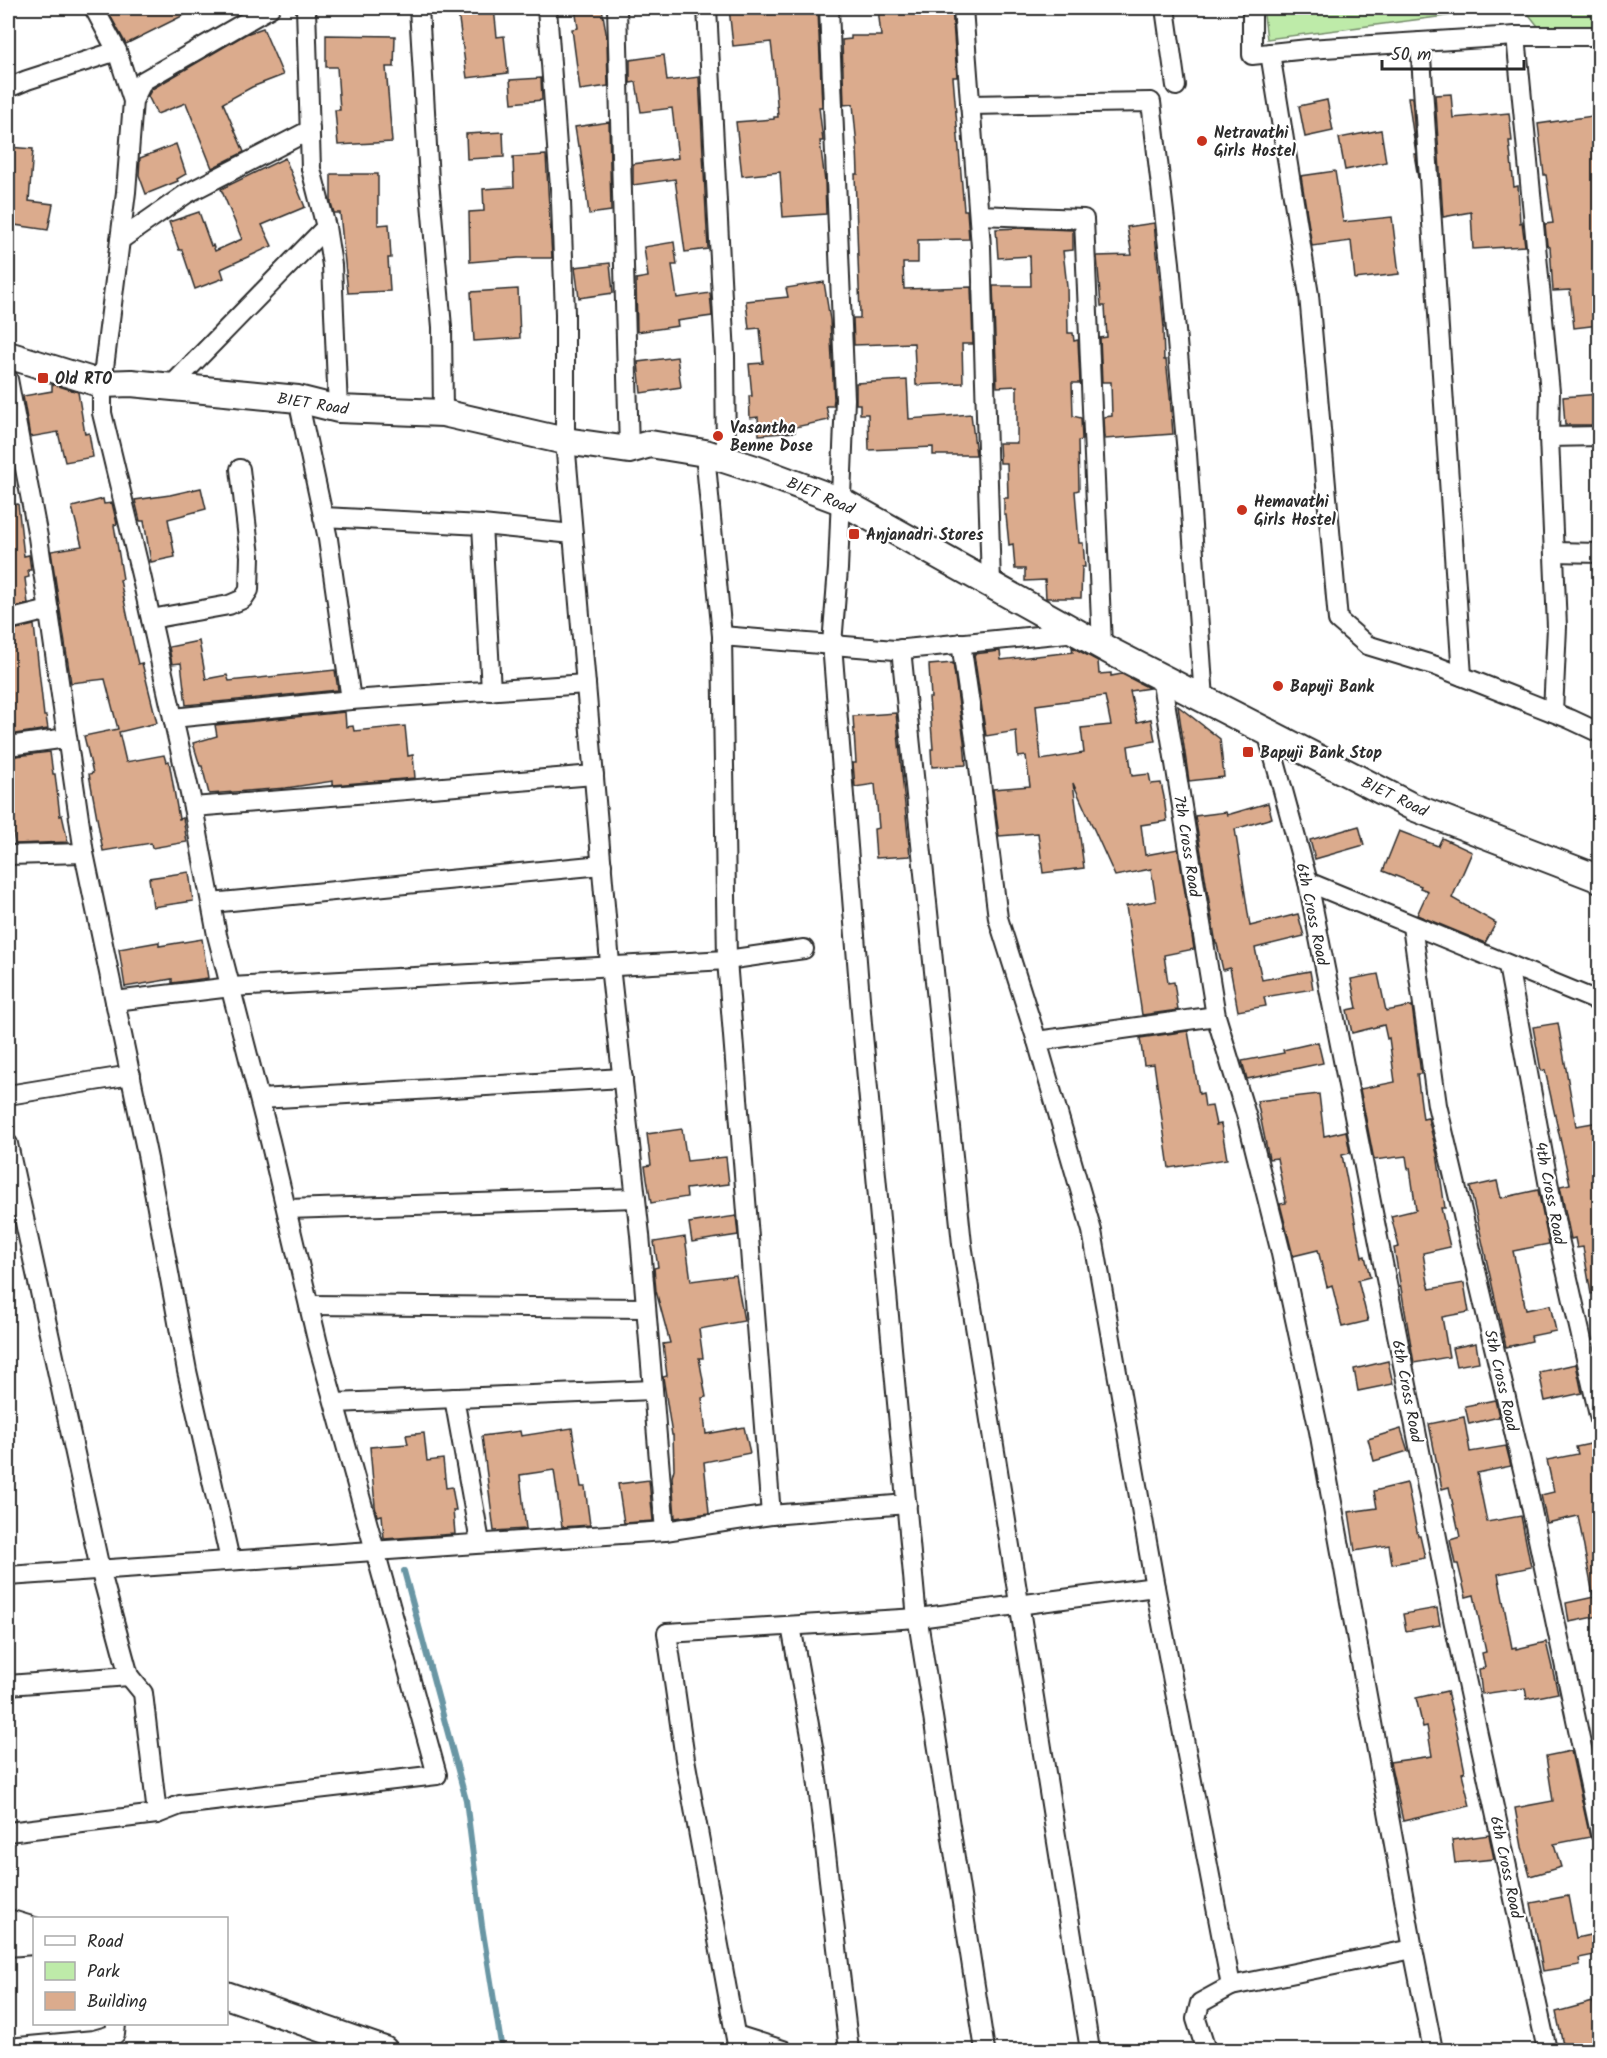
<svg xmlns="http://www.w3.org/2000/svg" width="1607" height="2058" font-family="Kalam,sans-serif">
	<rect width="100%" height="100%" fill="#fff"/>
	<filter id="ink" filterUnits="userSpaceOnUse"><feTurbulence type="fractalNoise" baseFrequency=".0167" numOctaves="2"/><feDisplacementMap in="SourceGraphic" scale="12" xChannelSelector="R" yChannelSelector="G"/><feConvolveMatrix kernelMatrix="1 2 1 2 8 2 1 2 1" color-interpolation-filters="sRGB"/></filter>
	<g filter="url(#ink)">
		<g fill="#beeba9" stroke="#748b6a" stroke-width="1.5">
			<polygon points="1263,8 1475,8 1476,12 1267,39"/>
			<polygon points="1526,8 1599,8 1599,25 1545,35 1526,11"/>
		</g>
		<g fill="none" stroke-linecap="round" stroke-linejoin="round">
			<polyline stroke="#6996a4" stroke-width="6" points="404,1571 466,1800 482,1926 502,2050"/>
		</g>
		<g fill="#dbab8d" stroke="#2b2b2b" stroke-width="1.5" fill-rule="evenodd">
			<polygon points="106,8 198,8 126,44"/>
			<polygon points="494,8 497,37 504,36 508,73 467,78 458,12"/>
			<polygon points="575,8 602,8 607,39 608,86 580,90 572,29 578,28"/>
			<polygon points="729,8 763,8 764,14 818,10 822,107 819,107 823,141 820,141 825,182 826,214 783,217 780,172 742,176 736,122 774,119 774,117 778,117 775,76 771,42 733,46"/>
			<polygon points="878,8 952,8 957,77 953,77 964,210 967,210 969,239 918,240 918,263 903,263 904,289 971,287 973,344 962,344 963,383 916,385 914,343 854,345 853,318 860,318 860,314 855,174 858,174 857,147 853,104 844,105 842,40 851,39 851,36 881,36"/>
			<polygon points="263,28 283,75 252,87 223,103 244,152 212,168 186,103 157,114 148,96 152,89 246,34"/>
			<polygon points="326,35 395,36 394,67 386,67 392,142 338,145 335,110 340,110 337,67 326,67"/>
			<polygon points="664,55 667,81 699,77 708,249 685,252 675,179 633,185 633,164 678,158 672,108 641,112 636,82 630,83 630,60"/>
			<polygon points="541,78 542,100 512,103 510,80"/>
			<polygon points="1451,94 1453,118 1509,113 1512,141 1509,141 1514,187 1518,186 1520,223 1522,222 1525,246 1473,249 1471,212 1443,217 1435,95"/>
			<polygon points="1408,97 1412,97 1418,178 1414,154 1416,154"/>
			<polygon points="1327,100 1333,131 1305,137 1299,106"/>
			<polygon points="1599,115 1599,244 1595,244 1599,325 1574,328 1570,290 1553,291 1550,247 1547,245 1545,224 1553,223 1546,175 1544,175 1538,124"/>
			<polygon points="609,122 611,211 589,214 580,146 578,146 575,127"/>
			<polygon points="1381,130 1386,162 1345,170 1339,138"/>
			<polygon points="503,132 504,157 467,159 466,134"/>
			<polygon points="176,144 186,174 177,179 178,181 146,194 139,175 140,158"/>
			<polygon points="8,147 33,149 29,201 53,204 48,230 8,224 13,178 8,177"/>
			<polygon points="546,155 552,258 518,258 470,262 469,212 484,211 483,189 514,187 513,157"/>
			<polygon points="285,158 305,207 262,225 272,246 221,269 224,278 195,289 182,250 179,250 169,222 199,212 211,246 213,245 215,251 242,239 221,189"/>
			<polygon points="1335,171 1343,222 1392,217 1399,274 1355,279 1351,241 1312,246 1301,176"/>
			<polygon points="331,174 378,174 378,225 389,224 391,258 388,258 390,291 348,293 340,213 334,213 331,203"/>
			<polygon points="1154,223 1164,328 1163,328 1164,360 1166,360 1170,396 1173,434 1105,439 1104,417 1112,416 1111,382 1102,382 1100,338 1107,337 1105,306 1101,306 1097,256 1132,255 1127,227"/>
			<polygon points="1022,228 1073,230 1073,250 1063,251 1067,287 1068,333 1073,333 1074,341 1078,340 1080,383 1072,383 1073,416 1081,418 1082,440 1078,441 1079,490 1075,491 1079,543 1083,543 1085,567 1082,567 1081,598 1046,598 1045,580 1025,581 1025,569 1015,569 1013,544 1009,545 1006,515 1004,515 1004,498 1008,498 1007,463 1000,463 999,443 1017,443 1017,386 997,387 993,286 1031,286 1030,256 998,258 996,229"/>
			<polygon points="674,242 677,265 672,265 677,298 710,293 712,316 677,321 678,326 637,332 636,279 648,277 644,247"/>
			<polygon points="610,263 613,293 579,298 575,267"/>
			<polygon points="824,282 830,320 834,399 833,406 826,406 829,420 795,427 795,432 759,435 758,417 750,418 749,396 752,396 749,364 763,363 760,328 749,329 746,301 788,297 786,288"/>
			<polygon points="518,289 520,338 474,341 471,292"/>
			<polygon points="677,357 681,387 641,393 638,362"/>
			<polygon points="907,380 909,419 971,414 976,455 933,455 933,447 869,450 868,414 860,414 860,404 856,404 856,383"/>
			<polygon points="52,384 78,392 85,434 89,433 93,457 65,462 58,432 30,437 23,396 52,391"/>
			<polygon points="1599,394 1599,425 1565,425 1563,397"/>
			<polygon points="201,488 206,509 168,519 175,557 151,562 144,521 140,521 135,500 170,495"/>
			<polygon points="103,499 104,504 112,503 117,524 114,525 123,579 120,580 133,643 138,664 142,663 157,723 119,732 126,762 164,755 166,762 169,761 179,819 183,818 187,842 152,848 151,843 103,851 89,774 93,773 84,736 118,729 105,679 71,683 51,551 82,546 72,507"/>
			<polygon points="18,504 24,556 29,555 31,570 28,570 29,577 25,578 28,604 8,609 8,505"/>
			<polygon points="34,625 44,716 46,716 48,729 8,735 8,631"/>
			<polygon points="199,641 206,679 227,675 229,681 335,670 338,690 186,705 181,663 172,664 169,647"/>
			<path d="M1072,647l26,14 1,13 12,-1v3l11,-2 27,14 -19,3 7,31 14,-3 4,22 -27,5 4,30 17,-2 2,10 10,-1 3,14 3,24 -26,4 4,30 33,-6 16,100 -30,6 4,28 6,-1 4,28 -36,5 -16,-109 30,-5 -5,-32 -36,7 -42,-93 11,85 -41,5 -5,-40 -39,3 -6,-47 37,-3 -4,-30 -8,1 -2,-26 -30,5 -12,-82 26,-3 1,9 72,-8zM1105,696l6,29 -30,3 3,25 -43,7 -5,-55z"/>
			<polygon points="953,663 964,741 966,765 932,767 931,749 933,749 929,698 931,698 929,665"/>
			<polygon points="1178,706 1220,739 1224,777 1189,781"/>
			<polygon points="345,712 346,727 353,726 354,731 405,726 408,756 413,755 415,778 333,785 333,781 286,788 209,794 202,766 200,766 193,743 217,736 215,725"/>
			<polygon points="896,713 910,856 876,858 874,829 879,828 875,784 855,787 853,763 856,763 853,716"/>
			<polygon points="50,752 53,774 55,774 60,816 62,815 68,842 15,844 12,826 8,757"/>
			<polygon points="1268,803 1272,818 1235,829 1250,926 1298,914 1304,936 1255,948 1262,980 1310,971 1313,989 1264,997 1266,1006 1238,1011 1230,968 1223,970 1217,944 1216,944 1195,816 1226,812 1227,815"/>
			<polygon points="1359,826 1364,845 1315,859 1310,840"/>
			<polygon points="1399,831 1438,846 1442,838 1472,852 1452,898 1496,923 1485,943 1417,915 1428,891 1420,888 1421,886 1383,871"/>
			<polygon points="189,872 193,901 153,907 149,878"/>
			<polygon points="202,939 208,978 172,983 172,979 125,987 119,949 159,942 159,946"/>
			<polygon points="1378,974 1386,1011 1412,1006 1421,1074 1417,1074 1423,1119 1428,1118 1437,1154 1445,1208 1441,1208 1450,1247 1423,1253 1428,1283 1430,1289 1464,1283 1469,1312 1442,1317 1449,1357 1414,1363 1394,1248 1399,1247 1391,1216 1416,1210 1410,1168 1408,1169 1406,1156 1374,1160 1360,1089 1395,1082 1389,1038 1387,1039 1384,1025 1352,1033 1347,1010 1357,1008 1351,979"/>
			<polygon points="1558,1023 1576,1126 1599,1122 1599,1293 1591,1294 1583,1247 1577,1248 1575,1238 1571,1239 1560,1186 1570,1184 1545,1070 1541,1071 1533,1027"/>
			<polygon points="1188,1031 1199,1094 1203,1093 1205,1107 1212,1106 1216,1125 1221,1124 1227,1159 1169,1168 1154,1064 1144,1065 1140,1038"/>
			<polygon points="1318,1042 1323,1063 1247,1079 1242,1061 1284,1053 1283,1050"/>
			<polygon points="1319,1094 1324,1136 1346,1131 1350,1153 1342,1155 1362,1257 1365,1256 1370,1277 1358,1280 1368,1321 1342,1327 1332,1285 1327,1287 1318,1250 1293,1256 1280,1204 1286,1203 1277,1158 1269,1159 1257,1101"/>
			<polygon points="682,1129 687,1161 726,1157 729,1184 686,1189 687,1197 651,1203 645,1166 651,1165 647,1134"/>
			<polygon points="1497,1181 1501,1198 1538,1190 1549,1244 1513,1251 1526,1310 1550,1305 1556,1331 1531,1336 1532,1341 1506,1347 1470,1187"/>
			<polygon points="736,1216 738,1235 692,1242 689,1223"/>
			<polygon points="685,1237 691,1281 736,1275 744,1321 699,1329 703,1358 699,1358 706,1397 702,1398 706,1434 744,1427 750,1453 704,1462 709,1513 675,1518 672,1477 674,1469 673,1435 672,1435 663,1377 667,1376 663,1344 670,1343 656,1291 654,1268 658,1267 654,1242"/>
			<polygon points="1476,1343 1479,1362 1456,1366 1452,1348"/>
			<polygon points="1388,1361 1393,1384 1358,1391 1354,1369"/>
			<polygon points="1576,1364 1582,1393 1545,1401 1539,1372"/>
			<polygon points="1495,1400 1499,1417 1469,1424 1465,1406"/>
			<polygon points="1464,1417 1470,1452 1506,1446 1511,1466 1477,1473 1487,1522 1521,1516 1531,1567 1498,1574 1512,1648 1516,1647 1516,1649 1546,1642 1558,1693 1527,1699 1525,1688 1482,1694 1479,1669 1485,1668 1482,1653 1486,1652 1474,1595 1466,1597 1458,1564 1455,1564 1450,1540 1460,1537 1449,1487 1442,1489 1429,1424"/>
			<polygon points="572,1428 581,1487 585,1487 590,1525 562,1527 554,1470 520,1475 526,1529 494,1531 482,1436 520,1431 521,1436"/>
			<polygon points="1401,1429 1408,1451 1374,1461 1368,1439"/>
			<polygon points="424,1433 427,1461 443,1459 446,1488 452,1487 456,1510 453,1510 455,1534 384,1539 382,1515 377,1516 375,1506 370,1447 408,1444 406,1435"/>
			<polygon points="1595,1443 1599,1466 1599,1594 1593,1595 1578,1516 1547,1523 1541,1495 1554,1492 1547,1460 1578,1454 1576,1447"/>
			<polygon points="649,1480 653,1521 624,1523 618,1484"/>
			<polygon points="1407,1483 1418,1536 1420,1536 1425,1558 1392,1564 1389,1545 1355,1551 1349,1512 1377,1508 1374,1491"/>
			<polygon points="1599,1596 1599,1616 1569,1622 1566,1603"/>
			<polygon points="1437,1608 1440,1625 1406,1631 1403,1614"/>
			<polygon points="1447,1691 1457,1732 1465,1772 1462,1773 1470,1806 1403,1821 1390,1762 1432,1756 1427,1726 1423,1727 1416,1698"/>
			<polygon points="1599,1745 1599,1776 1593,1746"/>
			<polygon points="1571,1751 1590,1837 1554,1844 1561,1867 1530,1876 1522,1847 1515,1808 1553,1801 1546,1756"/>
			<polygon points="1489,1835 1494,1859 1455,1863 1452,1840"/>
			<polygon points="1568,1896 1576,1938 1599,1933 1599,1954 1579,1958 1580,1965 1543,1971 1531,1903"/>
			<polygon points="1593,2002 1599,2027 1599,2050 1564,2050 1556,2012"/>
		</g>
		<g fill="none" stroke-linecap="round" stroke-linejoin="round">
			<defs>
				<g id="street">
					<polyline points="94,8 117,51 133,101 126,192 102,384 102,413 141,575 193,807 217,935 270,1141 318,1344 437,1775 180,1805 157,1814"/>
					<polyline points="306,8 311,169 326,227 332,265 338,409"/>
					<polyline points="419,8 429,180 442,327 443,413"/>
					<polyline points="547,8 561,202 565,314 565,441 611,975 640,1235 665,1531"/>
					<polyline points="617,8 629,450"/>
					<polyline points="707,8 725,356 726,460"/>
					<polyline points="829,8 845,399 838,569 832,644 862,1024 916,1608 985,2050"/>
					<polyline points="963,8 981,247 991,584"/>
					<polyline points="1165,8 1176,86"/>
					<polyline points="1252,8 1252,55 1308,49 1516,36 1600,36"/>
					<polyline points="1516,36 1550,392 1549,437 1557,627 1553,712"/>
					<polyline points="1420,42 1462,676"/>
					<polyline points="1270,53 1309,295 1338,620 1367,645 1436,666 1570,719 1600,733"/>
					<polyline points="8,88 27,80 117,51"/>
					<polyline points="133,101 143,81 270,8"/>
					<polyline points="970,105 1151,102 1170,263 1187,454 1204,699"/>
					<polyline points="979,215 1084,219 1102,646"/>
					<polyline points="120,240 186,194 310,130"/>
					<polyline points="8,379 38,537 84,853 148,1159 187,1371 230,1560"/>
					<polyline points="170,387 326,227"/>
					<polyline points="1549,437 1600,436"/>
					<polyline points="705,453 722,636 727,960 771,1515"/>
					<polyline points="323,517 482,525 573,534"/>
					<polyline points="482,525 491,691"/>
					<polyline points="1554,552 1600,553"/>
					<polyline points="151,619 229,605 243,599 249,590 250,556 240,469"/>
					<polyline points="8,620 49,610"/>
					<polyline points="722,636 895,650 1077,632"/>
					<polyline points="961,643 978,759 998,918 1037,1041 1216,1016"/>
					<polyline points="901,649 962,1244 1090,2050"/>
					<polyline points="351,700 586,684"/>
					<polyline points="173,718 351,700 328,539 298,399"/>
					<polyline points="1267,732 1308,882 1454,1624 1547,2050"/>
					<polyline points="8,746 67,738"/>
					<polyline points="193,807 594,775"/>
					<polyline points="8,855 84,853"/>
					<polyline points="1308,882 1600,1002"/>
					<polyline points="211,903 602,865"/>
					<polyline points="1412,926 1437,1105 1527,1487 1600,1833"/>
					<polyline points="1508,965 1557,1230 1600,1420"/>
					<polyline points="115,1001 231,987 727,960 804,949"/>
					<polyline points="1037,1041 1092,1231 1155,1587"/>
					<polyline points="8,1095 131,1075"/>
					<polyline points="260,1099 623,1078"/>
					<polyline points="8,1144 100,1569 129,1676 8,1685"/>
					<polyline points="287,1209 636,1198"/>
					<polyline points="309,1305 646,1308"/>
					<polyline points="454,1398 480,1542"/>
					<polyline points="335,1403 653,1390"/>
					<polyline points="8,1576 665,1531 771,1515 907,1504"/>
					<polyline points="791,1626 814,1752 849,2050"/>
					<polyline points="8,1832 157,1814 143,1693 129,1676"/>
					<polyline points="8,1947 34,1945"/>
					<polyline points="1413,1949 1433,2050"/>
					<polyline points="736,2035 783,2050"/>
					<polyline points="8,2048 94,2040 115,2034 116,2024"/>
					<polyline points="738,2050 685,1759 667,1633 918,1618 1155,1587 1231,1986 1413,1949 1319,1431 1280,1249 1247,1118 1216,1016 1161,677"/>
					<polyline points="1206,2050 1196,2019 1200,2003 1231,1986"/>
				</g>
				<g id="secondary">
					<polyline points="8,355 102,384 131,383 298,399 338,409 443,413 565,441 629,450 650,444 705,453 755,469 841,501 1112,652 1413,807 1600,879"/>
					<polyline points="8,1923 34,1931"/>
					<polyline points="226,1995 384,2050"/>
				</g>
			</defs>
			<use href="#street" stroke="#2b2b2b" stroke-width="22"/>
			<use href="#secondary" stroke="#2b2b2b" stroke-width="30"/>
			<use href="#street" stroke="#fff" stroke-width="18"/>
			<use href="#secondary" stroke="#fff" stroke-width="26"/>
		</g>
	</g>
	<g fill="#c8321e" stroke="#fff" stroke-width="2">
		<circle cx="1202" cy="141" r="6"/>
		<rect x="37" y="372" width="12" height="12" rx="3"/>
		<circle cx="718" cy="436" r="6"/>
		<circle cx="1242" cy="510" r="6"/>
		<rect x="848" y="528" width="12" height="12" rx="3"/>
		<circle cx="1278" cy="686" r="6"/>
		<rect x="1242" y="746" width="12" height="12" rx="3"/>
	</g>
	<g text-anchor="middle" stroke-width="4.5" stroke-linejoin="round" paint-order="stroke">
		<g font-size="16" font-weight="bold" fill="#2b2b2b" stroke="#fff" text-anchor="start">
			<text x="1214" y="138">Netravathi<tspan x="1214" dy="18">Girls Hostel</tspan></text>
			<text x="55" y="384">Old RTO</text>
			<text x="730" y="433">Vasantha<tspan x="730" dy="18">Benne Dose</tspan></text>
			<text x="1254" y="507">Hemavathi<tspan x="1254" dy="18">Girls Hostel</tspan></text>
			<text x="866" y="540">Anjanadri Stores</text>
			<text x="1290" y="692">Bapuji Bank</text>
			<text x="1260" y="758">Bapuji Bank Stop</text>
		</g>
		<g font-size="16" fill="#2b2b2b" stroke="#fff">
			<text transform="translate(313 403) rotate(9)" y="6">BIET Road</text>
			<text transform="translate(821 495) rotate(23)" y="6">BIET Road</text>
			<text transform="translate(1395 796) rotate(26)" y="6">BIET Road</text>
			<text transform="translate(1188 846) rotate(81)" y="6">7th Cross Road</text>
			<text transform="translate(1313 914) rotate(78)" y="6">6th Cross Road</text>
			<text transform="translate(1551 1193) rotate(79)" y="6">4th Cross Road</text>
			<text transform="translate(1502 1380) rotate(77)" y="6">5th Cross Road</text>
			<text transform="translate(1408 1391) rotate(79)" y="6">6th Cross Road</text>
			<text transform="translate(1507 1867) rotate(78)" y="6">6th Cross Road</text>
		</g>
	</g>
	<rect width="1607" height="2058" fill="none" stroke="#fff" stroke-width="30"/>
	<rect x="15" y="15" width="1577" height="2028" fill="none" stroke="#2b2b2b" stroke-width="2" filter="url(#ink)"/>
	<rect x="33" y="1917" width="195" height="108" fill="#ffffff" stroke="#aaaaaa" stroke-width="1.5"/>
	<rect x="45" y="1936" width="30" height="9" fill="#ffffff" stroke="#aaaaaa" stroke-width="1.5"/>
	<text x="87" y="1947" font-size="18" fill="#2b2b2b">Road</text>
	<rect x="45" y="1962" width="30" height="18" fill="#beeba9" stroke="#aaaaaa" stroke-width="1.5"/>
	<text x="87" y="1977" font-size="18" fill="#2b2b2b">Park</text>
	<rect x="45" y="1992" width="30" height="18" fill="#dbab8d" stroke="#aaaaaa" stroke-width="1.5"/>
	<text x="87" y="2007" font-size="18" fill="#2b2b2b">Building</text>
	<path d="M1382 60v9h142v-9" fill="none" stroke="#2b2b2b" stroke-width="3"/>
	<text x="1391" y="60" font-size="18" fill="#2b2b2b" stroke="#ffffff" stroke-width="4.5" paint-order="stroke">50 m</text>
</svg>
